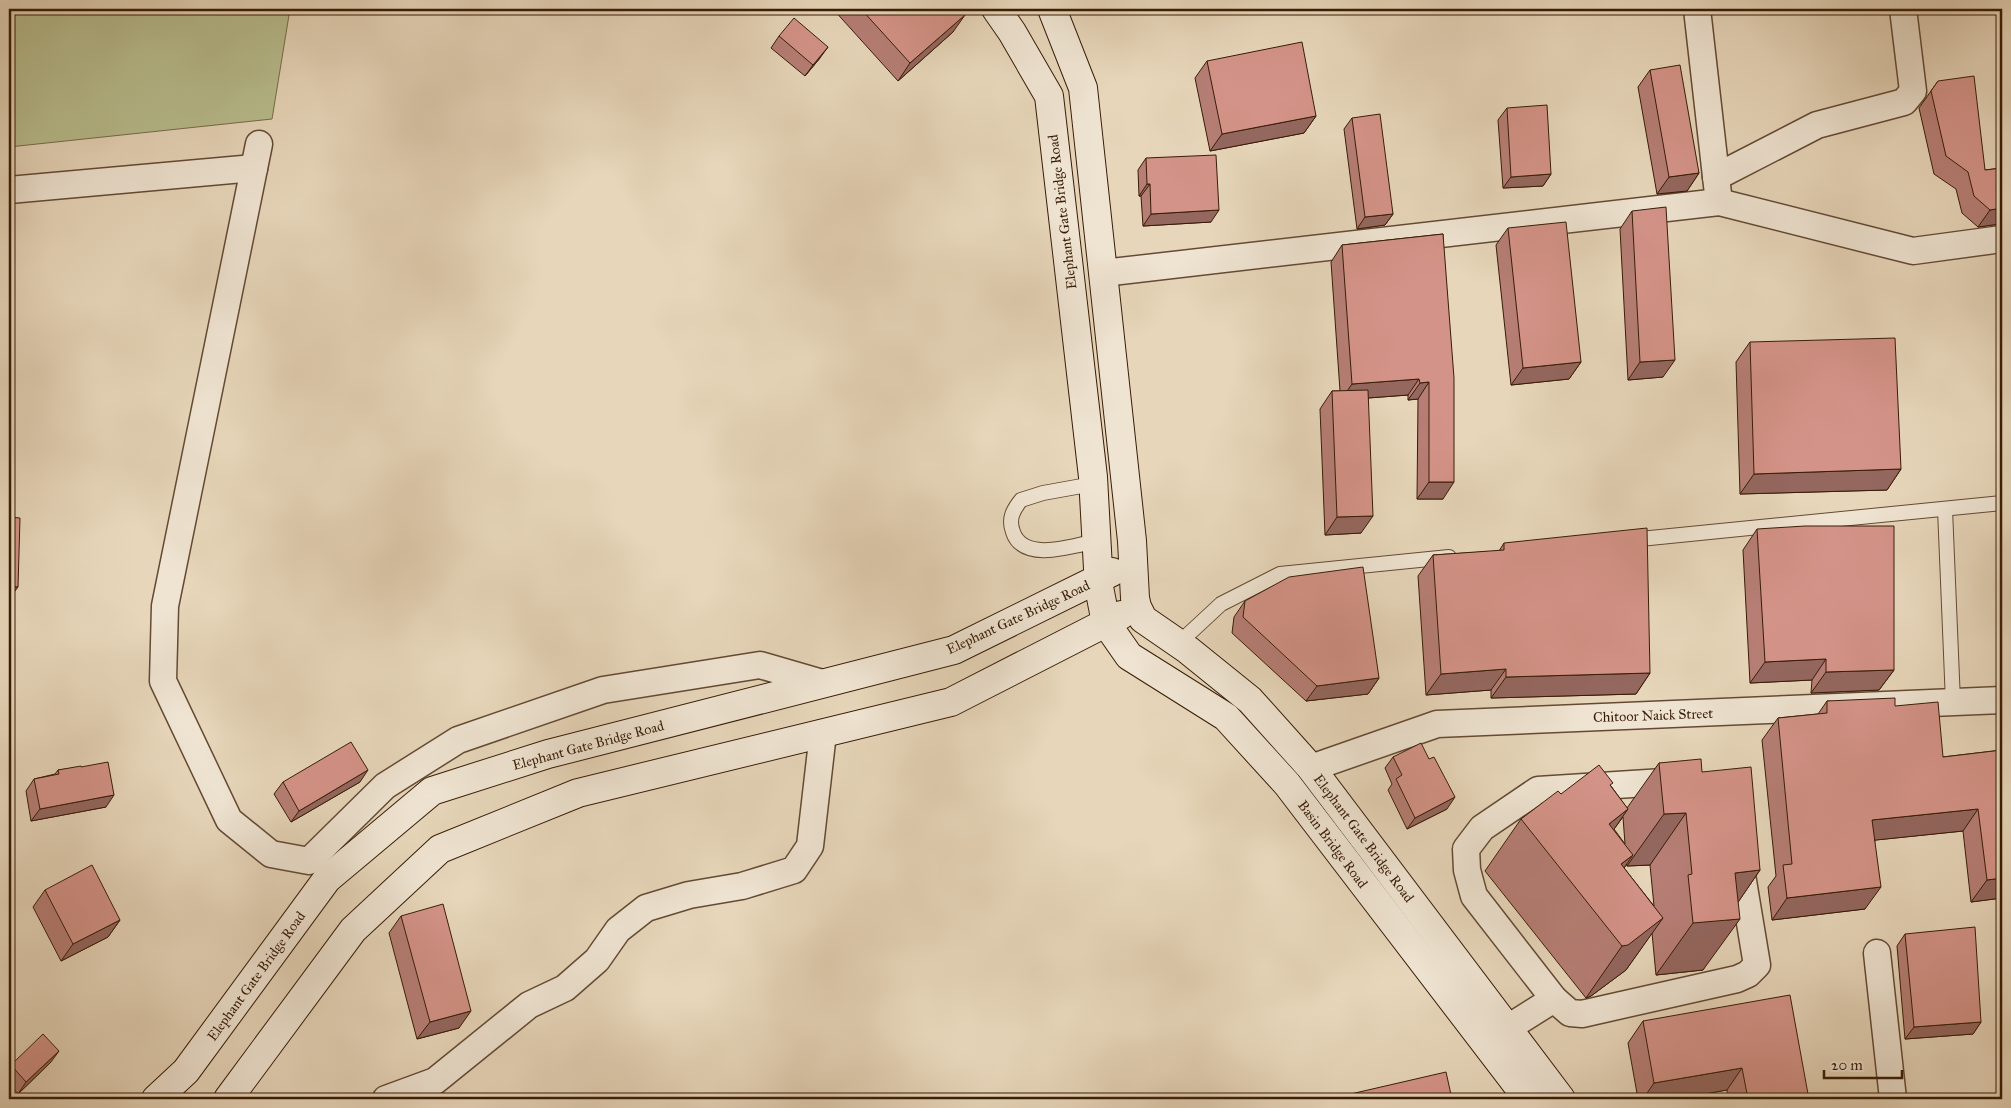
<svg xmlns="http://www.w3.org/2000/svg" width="2011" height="1108" font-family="'IM FELL Great Primer',serif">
	<rect width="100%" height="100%" fill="#e7d6ba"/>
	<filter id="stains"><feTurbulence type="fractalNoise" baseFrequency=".004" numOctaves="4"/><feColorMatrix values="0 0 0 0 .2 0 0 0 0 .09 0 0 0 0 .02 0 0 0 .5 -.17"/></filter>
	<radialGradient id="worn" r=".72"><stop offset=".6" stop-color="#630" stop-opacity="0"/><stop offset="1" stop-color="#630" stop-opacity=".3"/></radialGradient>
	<polygon fill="#b8bd8e" stroke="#786c4a" points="9,9 290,9 272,119 9,147"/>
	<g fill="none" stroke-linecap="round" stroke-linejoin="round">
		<defs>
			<g id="service">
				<path d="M1093,484l-50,9 -22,7c-8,10 -13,19 -8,32 10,31 60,14 83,9"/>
				<polyline points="1945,509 1953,702"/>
				<polyline points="1630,540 2002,503"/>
				<polyline points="1179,643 1221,604 1280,574 1449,557"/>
			</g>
			<g id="minor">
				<polyline points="1697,9 1718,194"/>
				<polyline points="259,144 165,606 163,681 229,820 271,854 309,861 385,786 458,740 603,690 760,665 822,683"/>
				<polyline points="1716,177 1817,125 1904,102 1913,91 1903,9"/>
				<polyline points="9,190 254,168"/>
				<polyline points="1103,273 1719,202 1913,251 2002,239"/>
				<polyline points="1311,768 1437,724 2002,700"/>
				<polyline points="1877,953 1893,1099"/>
				<polyline points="1554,999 1570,1013 1582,1014 1737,979 1748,974 1757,965 1739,857"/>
				<polyline points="1508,1028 1554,999 1474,896 1467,870 1466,849 1482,828 1538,790 1679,781"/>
				<polyline points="386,1099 435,1081 529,1005 565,988 597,960 618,930 646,908 689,895 742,886 794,870 810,846 823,733"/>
			</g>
			<g id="secondary">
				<polyline points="996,9 1012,32 1049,96 1093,477 1099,587 1106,623 1129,656 1226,717 1287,784 1528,1099"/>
				<polyline points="1052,9 1083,88 1132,541 1135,598 1137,607 1143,619 1188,650 1250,700 1311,768 1561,1099"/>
				<polyline points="156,1099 186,1071 327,879 432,791 548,754 954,650 1112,572"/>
				<polyline points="228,1099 353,930 440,849 578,793 951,702 1121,615"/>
			</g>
		</defs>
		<use href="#service" stroke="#644a34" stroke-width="16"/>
		<use href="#minor" stroke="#644a34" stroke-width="29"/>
		<use href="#secondary" stroke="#381c07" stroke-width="30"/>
		<use href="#service" stroke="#efe4d2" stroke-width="14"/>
		<use href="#minor" stroke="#efe4d2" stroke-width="26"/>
		<use href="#secondary" stroke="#efe4d2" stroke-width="28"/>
	</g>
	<g fill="#b67e75" stroke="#381c07" fill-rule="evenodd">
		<polygon points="833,9 959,9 953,32 898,81"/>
		<polygon points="779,36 820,58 805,76 771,48"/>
		<polygon points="1207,61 1316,116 1304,133 1210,151 1195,78"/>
		<polygon points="1650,70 1699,173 1687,191 1657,194 1638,87"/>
		<polygon points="1938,81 1985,170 2002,168 2002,225 2000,224 1978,227 1962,213 1956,189 1934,174 1919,108"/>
		<polygon points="1507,108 1551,174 1543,186 1503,188 1498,120"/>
		<polygon points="1352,118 1393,214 1385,225 1357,229 1344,129"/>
		<polygon points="1146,158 1211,222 1143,226 1141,196 1139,196 1138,170"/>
		<polygon points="1632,211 1663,377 1628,380 1620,229"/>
		<polygon points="1508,228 1581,362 1569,379 1511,385 1496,245"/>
		<polygon points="1443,234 1443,499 1417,499 1418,399 1408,400 1408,395 1368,398 1361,533 1325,535 1320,409 1332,391 1340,391 1331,262 1342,245"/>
		<polygon points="1750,342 1901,469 1887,490 1740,494 1736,362"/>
		<polygon points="1757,529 1894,670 1879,690 1811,693 1812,680 1750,683 1743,550"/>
		<polygon points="1504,543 1650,673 1636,694 1491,698 1491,690 1426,695 1418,576 1433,555 1499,551"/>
		<polygon points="1245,601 1379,678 1368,694 1306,701 1232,633 1234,617"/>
		<polygon points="1827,701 1895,706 1943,757 2002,750 2002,898 1971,902 1963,831 1875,840 1865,909 1772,920 1768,887 1776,876 1762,740 1778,718 1818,714"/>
		<polygon points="1393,757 1429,759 1447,809 1407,829 1388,790 1392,784 1385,768"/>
		<path d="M1659,763l43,9 58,98 -22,32 -35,68 -47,5 -4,-42 -26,37 -35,26 -5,2 -101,-127 36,-52 40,-25 50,-8 16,22zM1623,817l2,27 -11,-15zM1627,864v2l23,-1 4,41 -30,-38z"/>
		<polygon points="81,767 106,807 31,821 26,791 34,779 55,774 58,770"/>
		<polygon points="283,782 360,782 291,822 274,794"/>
		<polygon points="45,890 120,920 108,937 61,961 33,907"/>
		<polygon points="401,916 459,1028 417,1039 389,933"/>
		<polygon points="1905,934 1981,1022 1973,1034 1905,1039 1897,946"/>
		<polygon points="1643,1021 1808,1094 1804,1099 1728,1099 1727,1090 1676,1099 1638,1099 1628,1043"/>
		<polygon points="51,1062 18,1094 9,1083 9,1068 11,1065"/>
	</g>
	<g fill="#94675f" stroke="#381c07">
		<polygon points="965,15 953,32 898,81 910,63"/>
		<polygon points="828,47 820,58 805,76 813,65"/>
		<polygon points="1316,116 1304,133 1210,151 1222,134"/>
		<polygon points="1699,173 1687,191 1657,194 1669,177"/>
		<polygon points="1551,174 1543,186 1503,188 1511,177"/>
		<polygon points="1147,184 1150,184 1141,196 1139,196"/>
		<polygon points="2002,208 2002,225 2000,224 1978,227 1990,210"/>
		<polygon points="1219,210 1211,222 1143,226 1151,214"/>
		<polygon points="1393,214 1385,225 1357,229 1365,217"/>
		<polygon points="1675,360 1663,377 1628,380 1640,362"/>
		<polygon points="1581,362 1569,379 1511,385 1523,368"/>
		<polygon points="1419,379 1408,395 1341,400 1352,384"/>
		<polygon points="1429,382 1418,399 1408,400 1420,383"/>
		<polygon points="1901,469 1887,490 1740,494 1754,474"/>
		<polygon points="1429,482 1454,482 1443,499 1417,499"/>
		<polygon points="1373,516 1361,533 1325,535 1337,517"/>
		<polygon points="9,586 18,587 9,599"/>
		<polygon points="1826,659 1812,680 1750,683 1765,662"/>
		<polygon points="1506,669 1491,690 1426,695 1441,674"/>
		<polygon points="1894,670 1879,690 1811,693 1826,672"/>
		<polygon points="1650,673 1636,694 1491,698 1506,677"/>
		<polygon points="1379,678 1368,694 1306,701 1317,686"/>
		<polygon points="368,770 360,782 291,822 299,811"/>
		<polygon points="114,795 106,807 31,821 40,809"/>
		<polygon points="1455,797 1447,809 1407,829 1415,818"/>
		<polygon points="1628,809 1592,861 1609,824"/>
		<polygon points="1978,809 1963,831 1857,842 1872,820"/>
		<polygon points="1686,813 1650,865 1627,866 1664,814"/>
		<polygon points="1633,855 1597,907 1621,864"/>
		<polygon points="1760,870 1726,920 1740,919 1703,970 1656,975 1693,923 1735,873"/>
		<polygon points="2002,878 2002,898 1971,902 1987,880"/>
		<polygon points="1881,887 1865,909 1772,920 1787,898"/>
		<polygon points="1663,918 1626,970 1591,996 1586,998 1622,946"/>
		<polygon points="120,920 108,937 61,961 73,944"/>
		<polygon points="471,1011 459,1028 417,1039 430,1022"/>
		<polygon points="1981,1022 1973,1034 1905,1039 1914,1027"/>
		<polygon points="59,1051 51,1062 18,1094 26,1082"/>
		<polygon points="1742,1068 1727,1090 1676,1099 1643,1099 1654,1083"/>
		<polygon points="1808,1094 1804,1099 1779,1099"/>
	</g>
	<g fill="#d49388" stroke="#381c07">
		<polygon points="861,9 959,9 965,15 910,63"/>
		<polygon points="794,18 828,47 813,65 779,36"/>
		<polygon points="1302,42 1316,116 1222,134 1207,61"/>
		<polygon points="1680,65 1699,173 1669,177 1650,70"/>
		<polygon points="1974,76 1985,170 2002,168 2002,208 1990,210 1974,196 1968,172 1946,156 1931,91 1938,81"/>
		<polygon points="1547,105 1551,174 1511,177 1507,108"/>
		<polygon points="1380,114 1393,214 1365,217 1352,118"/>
		<polygon points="1216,155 1219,210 1151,214 1150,184 1147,184 1146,158"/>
		<polygon points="1666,207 1675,360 1640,362 1632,211"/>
		<polygon points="1566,222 1581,362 1523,368 1508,228"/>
		<polygon points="1443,234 1454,378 1454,482 1429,482 1429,382 1420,383 1419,379 1352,384 1342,245"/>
		<polygon points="1895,338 1901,469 1754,474 1750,342"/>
		<polygon points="1368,390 1373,516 1337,517 1332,391"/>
		<polygon points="9,517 20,518 18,587 9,586"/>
		<polygon points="1805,526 1894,526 1894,670 1826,672 1826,659 1765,662 1757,529"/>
		<polygon points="1647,528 1650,673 1506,677 1506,669 1441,674 1433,555 1504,550 1504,543"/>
		<polygon points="1363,567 1379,678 1317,686 1243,617 1245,601 1289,577"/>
		<polygon points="1895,698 1895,706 1938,702 1943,757 2002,750 2002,878 1987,880 1978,809 1872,820 1881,887 1787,898 1783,865 1792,864 1778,718 1827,713 1827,701"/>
		<polygon points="351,742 368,770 299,811 283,782"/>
		<polygon points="1421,743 1429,759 1434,757 1455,797 1415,818 1396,779 1402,775 1393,757"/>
		<polygon points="1701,759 1702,772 1751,767 1760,870 1735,873 1740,919 1693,923 1688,875 1692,874 1686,813 1664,814 1659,763"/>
		<polygon points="108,762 114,795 40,809 34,779 59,774 58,770 81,766 81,767"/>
		<polygon points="1599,765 1613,783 1610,785 1628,809 1609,824 1633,855 1621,864 1663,918 1628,945 1622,946 1521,819 1558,791 1561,794"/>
		<polygon points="92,865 120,920 73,944 45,890"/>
		<polygon points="443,904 471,1011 430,1022 401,916"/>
		<polygon points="1975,927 1981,1022 1914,1027 1905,934"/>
		<polygon points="1790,995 1808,1094 1779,1099 1748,1099 1742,1068 1654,1083 1643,1021"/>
		<polygon points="43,1034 59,1051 26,1082 11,1065"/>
		<polygon points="1446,1072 1452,1099 1329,1099"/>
	</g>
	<g text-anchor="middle" stroke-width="5" stroke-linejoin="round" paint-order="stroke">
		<g font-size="14" fill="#381c07" stroke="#efe4d2">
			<text transform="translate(1062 212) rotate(-97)" y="5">Elephant Gate Bridge Road</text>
			<text transform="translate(1018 617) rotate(-25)" y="5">Elephant Gate Bridge Road</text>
			<text transform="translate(1653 715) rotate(-2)" y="5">Chitoor Naick Street</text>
			<text transform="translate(588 745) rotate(-15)" y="5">Elephant Gate Bridge Road</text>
			<text transform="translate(1364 838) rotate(53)" y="5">Elephant Gate Bridge Road</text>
			<text transform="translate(1333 844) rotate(53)" y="5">Basin Bridge Road</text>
			<text transform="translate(256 976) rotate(-54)" y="5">Elephant Gate Bridge Road</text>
		</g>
	</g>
	<rect width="2011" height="1108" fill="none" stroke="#e7d6ba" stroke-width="30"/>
	<rect x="10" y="10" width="1991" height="1088" fill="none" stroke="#381c07" stroke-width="2.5"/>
	<rect x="15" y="15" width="1981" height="1078" fill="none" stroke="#381c07"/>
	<path d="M1824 1070v8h78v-8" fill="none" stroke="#381c07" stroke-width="2.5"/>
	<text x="1831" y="1070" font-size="15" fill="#381c07" stroke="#efe4d2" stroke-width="4" paint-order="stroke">20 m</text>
	<rect width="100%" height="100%" filter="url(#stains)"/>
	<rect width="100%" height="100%" fill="url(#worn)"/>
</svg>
